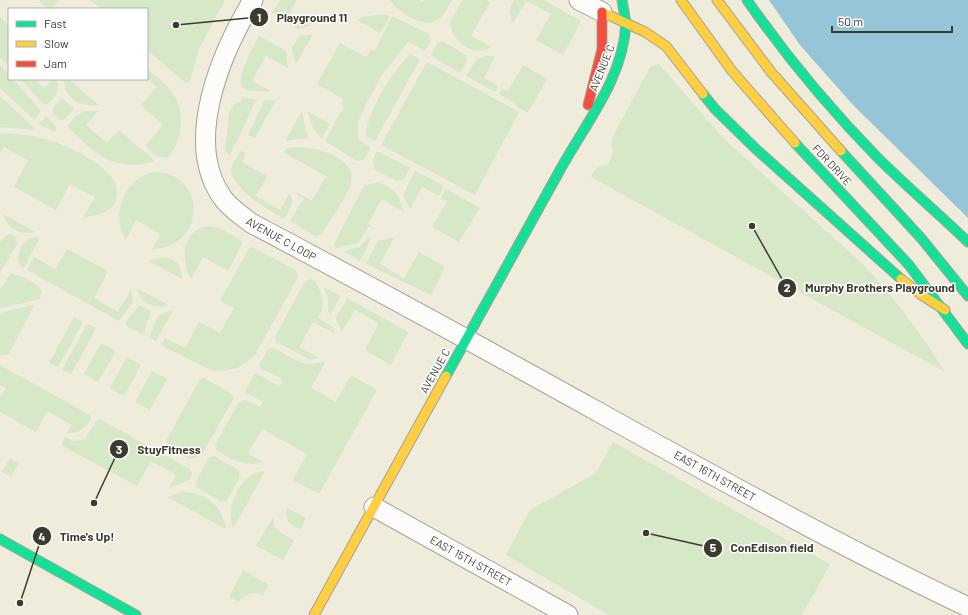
<svg xmlns="http://www.w3.org/2000/svg" width="968" height="615" font-family="Barlow,sans-serif">
	<rect width="100%" height="100%" fill="#efecdc"/>
	<g fill="#d6e8c8">
		<polygon points="39,0 59,0 52,9 48,9"/>
		<polygon points="90,0 225,0 199,49 190,81 186,83 147,50 147,9 101,9"/>
		<polygon points="281,0 297,0 289,14 311,26 298,29 272,12"/>
		<path d="M390,0h29l3,2 2,-2h28c-4,6 -7,14 -13,19 -14,11 -41,-6 -49,-19z"/>
		<path d="M462,0h25l3,2 -19,34 20,11c-19,11 -38,-5 -41,-24z"/>
		<polygon points="514,0 544,0 581,21 563,55 536,40 551,14 526,1 513,23 509,11"/>
		<polygon points="382,14 390,16 380,33 357,20 362,17"/>
		<polygon points="392,16 429,34 430,41 425,51 408,42 382,75 366,104 358,122 358,140 369,146 370,149 364,160 357,161 325,141 344,106 341,104 343,99 317,84 340,43 366,57 371,49 375,51"/>
		<polygon points="0,17 9,25 9,66 0,57"/>
		<polygon points="313,34 296,64 292,48 299,36"/>
		<path d="M259,36l27,15 2,17 -22,-12 -14,25 19,10c-7,2 -12,-1 -19,0 -26,0 1,-43 7,-55z"/>
		<polygon points="442,41 466,55 467,61 460,73 431,56 437,43"/>
		<path d="M410,54l10,5 -45,82 -10,-6c6,-29 25,-60 45,-81z"/>
		<polygon points="486,56 495,56 484,78 498,86 495,92 466,76 477,59"/>
		<polygon points="427,62 519,112 475,195 381,145"/>
		<path d="M659,64l65,75 139,125c31,33 58,69 82,108l-354,-195c4,-8 7,-12 16,-11l7,-15 -3,-4 1,-9 36,-67 2,-4z"/>
		<polygon points="0,65 9,75 9,79 13,79 41,111 34,120 0,88"/>
		<polygon points="523,65 547,79 528,113 516,106 515,103 499,94 502,88 508,91"/>
		<path d="M147,69c10,8 22,17 28,28 10,18 7,47 -8,61l-10,-2 -12,-10 18,-21 -22,-20 16,-18 -10,-9z"/>
		<polygon points="21,79 34,79 44,88 53,79 58,79 57,94 48,104 44,105"/>
		<path d="M63,79h6l29,26c-20,2 -32,-7 -35,-26z"/>
		<polygon points="0,96 36,130 0,127"/>
		<polygon points="242,97 256,100 230,155 225,152 229,113 234,104 240,102"/>
		<polygon points="62,98 74,109 65,119 60,120 53,113 53,108"/>
		<polygon points="276,100 255,138 248,135 264,101"/>
		<path d="M84,111h14l-12,14 21,18 12,-13 36,31c-39,13 -62,-8 -88,-35l10,-11z"/>
		<polygon points="302,111 308,138 285,141"/>
		<polygon points="307,111 330,124 321,139 312,126"/>
		<polygon points="46,116 57,128 54,132 39,124"/>
		<path d="M0,133c17,1 35,2 51,8 20,6 68,28 66,52 0,7 -2,12 -8,16 -7,6 -17,6 -26,9l12,-21 -25,-13 -14,26 -42,-23 14,-27 -24,-13 -4,7z"/>
		<path d="M298,147c19,0 63,12 52,39 -7,17 -20,33 -29,49l-6,1 -25,-15 14,-23 -7,-3 1,-2 14,8 14,-25 -43,-24 5,-4z"/>
		<path d="M240,151l6,2 -4,9 25,14 -11,20 24,14 9,-16 2,1 2,7 -9,17c-22,-13 -44,-25 -54,-49z"/>
		<polygon points="377,151 410,168 404,179 396,181 375,170 372,161"/>
		<polygon points="415,171 443,185 443,187 439,196 422,187 410,209 403,195"/>
		<path d="M153,172c45,-2 54,54 20,72 -7,4 -14,4 -21,6l8,-16 -24,-14 -10,20c-16,-25 -2,-61 27,-68z"/>
		<path d="M378,182c18,8 20,11 26,30l-22,-13 -14,25 9,6 -8,-4 -11,17 -21,5 -4,-2 31,-60z"/>
		<polygon points="446,189 480,208 459,242 432,227 447,201 441,198"/>
		<path d="M3,214l33,18c-16,4 -28,-3 -33,-18z"/>
		<path d="M210,226l11,3 20,11 1,4 -14,27 -25,-14 -12,22c-11,-20 -9,-51 19,-53z"/>
		<polygon points="9,234 15,236 17,244 0,273 0,242 5,236"/>
		<path d="M40,237l-16,31c-12,-5 -3,-26 6,-30 3,-1 7,-1 10,-1z"/>
		<polygon points="368,237 371,239 360,261 343,251 360,247"/>
		<polygon points="393,238 394,238 380,264 404,278 419,252 445,267 431,295 366,264 378,241"/>
		<polygon points="252,247 296,270 298,277 255,355 238,368 225,371 210,370 161,345 165,338 185,348 199,322 220,333 234,308 220,301 249,248"/>
		<polygon points="67,249 108,271 94,298 118,312 131,289 133,302 119,321 27,270 34,257 55,269"/>
		<path d="M159,258c15,-2 23,6 23,21l-33,-18z"/>
		<path d="M10,274c10,0 29,9 32,18l-2,7 -40,9v-18z"/>
		<path d="M312,279l3,2c8,16 12,20 3,37l15,9 2,7 -22,-12 -14,25 20,11 -8,2 -35,-18 -1,-5 30,-56z"/>
		<polygon points="323,287 341,296 331,314 328,312 328,297"/>
		<path d="M136,288l33,17c-17,4 -27,-1 -33,-17z"/>
		<polygon points="347,298 408,332 391,365 365,350 379,323 355,310 342,332 336,318"/>
		<polygon points="32,305 34,305 9,354 0,356 0,313"/>
		<polygon points="140,305 151,311 144,333 142,334 126,326 126,321"/>
		<polygon points="173,310 156,341 149,337 159,315"/>
		<polygon points="74,317 83,322 58,367 49,363"/>
		<polygon points="87,324 96,328 71,374 62,370"/>
		<polygon points="101,343 116,351 98,382 84,374"/>
		<path d="M274,348c19,10 29,21 52,13l-15,27 25,14 15,-27 26,15 -58,104 -26,-14 14,-26 -45,-25 -14,25 16,8c-19,5 -31,-2 -47,-11l-2,-6 24,-43 6,-2 14,6 3,-2v-3l-17,-9 9,-17 4,-1 19,11 5,-1 -1,-6 -20,-9 -2,-4 9,-16z"/>
		<polygon points="127,357 141,365 124,396 110,388"/>
		<path d="M0,365l90,50 1,5c-6,8 -13,15 -24,13l5,-8 -25,-14 -11,21 -36,-20v-14l6,-10 -6,-3z"/>
		<polygon points="152,371 167,379 150,410 135,402"/>
		<polygon points="204,378 232,394 234,398 201,456 189,459 167,446 166,441 200,379"/>
		<polygon points="100,419 190,469 192,474 189,480 169,488 176,475 151,461 137,486 61,445 65,437 74,441 85,439 96,421"/>
		<polygon points="613,442 830,564 802,615 609,615 506,555 530,510 596,473"/>
		<polygon points="214,456 240,471 239,479 226,502 220,501 195,486 196,482 209,457"/>
		<polygon points="10,458 19,463 11,477 2,472"/>
		<path d="M262,471h3l-32,58c-7,-21 5,-53 29,-58z"/>
		<path d="M181,492c25,0 41,13 45,37l-59,-32z"/>
		<polygon points="287,508 306,518 300,530 288,522 286,513"/>
		<path d="M273,517c0,15 9,16 21,23l-11,20 -27,-14z"/>
		<path d="M243,570l26,15 -6,10c-11,-4 -17,-1 -25,7l-9,-5z"/>
	</g>
	<polygon fill="#95c5d6" points="769,0 968,0 968,218 853,105 800,45"/>
	<g fill="none" stroke-linecap="round" stroke-linejoin="round">
		<defs>
			<g id="street">
				<path d="M253,0c-32,53 -72,145 -28,201 8,9 17,15 26,22 79,42 159,85 237,128 159,87 316,178 480,256"/>
				<polyline points="579,0 602,12"/>
				<polyline points="374,507 568,615"/>
			</g>
			<g id="fast">
				<polyline points="622,0 626,23"/>
				<path d="M747,0c39,56 82,108 130,157 29,29 61,56 91,85"/>
				<polyline points="703,94 715,109 757,150 901,279"/>
				<polyline points="795,143 909,265 968,344"/>
				<polyline points="841,151 921,238 968,296"/>
				<path d="M446,376c38,-69 76,-137 114,-206 26,-48 63,-90 66,-147"/>
				<polyline points="0,539 136,615"/>
			</g>
			<g id="slow">
				<polyline points="681,0 732,71 795,143"/>
				<polyline points="717,0 771,72 841,151"/>
				<polyline points="602,12 645,32 666,46 703,94"/>
				<polyline points="901,279 920,294 945,310"/>
				<polyline points="314,615 446,376"/>
			</g>
			<polyline id="jam" points="588,105 602,49 602,12"/>
		</defs>
		<use href="#street" stroke="#a5a397" stroke-width="21"/>
		<use href="#fast" stroke="#a5a397" stroke-width="11"/>
		<use href="#slow" stroke="#a5a397" stroke-width="11"/>
		<use href="#jam" stroke="#a5a397" stroke-width="11"/>
		<use href="#street" stroke="#fdfcfa" stroke-width="19"/>
		<use href="#fast" stroke="#16e098" stroke-width="9"/>
		<use href="#slow" stroke="#ffcf43" stroke-width="9"/>
		<use href="#jam" stroke="#f24e42" stroke-width="9"/>
	</g>
	<g text-anchor="middle" stroke-width="3" stroke-linejoin="round" paint-order="stroke">
		<g font-size="11" fill="#3d3b30" stroke="#fff">
			<text transform="translate(602 68) rotate(-68)" y="4">AVENUE C</text>
			<text transform="translate(832 165) rotate(47)" y="4">FDR DRIVE</text>
			<text transform="translate(281 239) rotate(29)" y="4">AVENUE C LOOP</text>
			<text transform="translate(435 371) rotate(-61)" y="4">AVENUE C</text>
			<text transform="translate(715 476) rotate(29)" y="4">EAST 16TH STREET</text>
			<text transform="translate(471 561) rotate(29)" y="4">EAST 15TH STREET</text>
		</g>
	</g>
	<path fill="none" stroke="#3d3b30" stroke-width="1.5" d="M176 25L259 17M752 226L787 288M94 503L119 449M20 603L42 536M646 533L713 548"/>
	<g fill="#3d3b30" stroke="#fff" stroke-width="1.5">
		<circle cx="176" cy="25" r="4"/>
		<circle cx="752" cy="226" r="4"/>
		<circle cx="94" cy="503" r="4"/>
		<circle cx="20" cy="603" r="4"/>
		<circle cx="646" cy="533" r="4"/>
		<circle cx="259" cy="17" r="10"/>
		<circle cx="787" cy="288" r="10"/>
		<circle cx="119" cy="449" r="10"/>
		<circle cx="42" cy="536" r="10"/>
		<circle cx="713" cy="548" r="10"/>
	</g>
	<g font-size="12" text-anchor="middle" font-weight="bold" fill="#fff">
		<text x="259" y="22">1</text>
		<text x="787" y="292">2</text>
		<text x="119" y="454">3</text>
		<text x="42" y="541">4</text>
		<text x="713" y="552">5</text>
	</g>
	<g font-size="12" text-anchor="middle" font-weight="bold" fill="#3d3b30" stroke="#fff" stroke-width="3" stroke-linejoin="round" paint-order="stroke">
		<text x="312" y="22">Playground 11</text>
		<text x="880" y="292">Murphy Brothers Playground</text>
		<text x="169" y="454">StuyFitness</text>
		<text x="87" y="541">Time's Up!</text>
		<text x="772" y="552">ConEdison field</text>
	</g>
	<rect x="8" y="8" width="140" height="72" fill="#ffffff" stroke="#b1b1ac"/>
	<rect x="16" y="21" width="20" height="6" fill="#16e098" stroke="#b1b1ac"/>
	<text x="44" y="28" font-size="12" fill="#3d3b30">Fast</text>
	<rect x="16" y="41" width="20" height="6" fill="#ffcf43" stroke="#b1b1ac"/>
	<text x="44" y="48" font-size="12" fill="#3d3b30">Slow</text>
	<rect x="16" y="61" width="20" height="6" fill="#f24e42" stroke="#b1b1ac"/>
	<text x="44" y="68" font-size="12" fill="#3d3b30">Jam</text>
	<path d="M832 26v6h120v-6" fill="none" stroke="#3d3b30" stroke-width="2"/>
	<text x="838" y="26" font-size="12" fill="#3d3b30" stroke="#ffffff" stroke-width="3" paint-order="stroke">50 m</text>
</svg>
